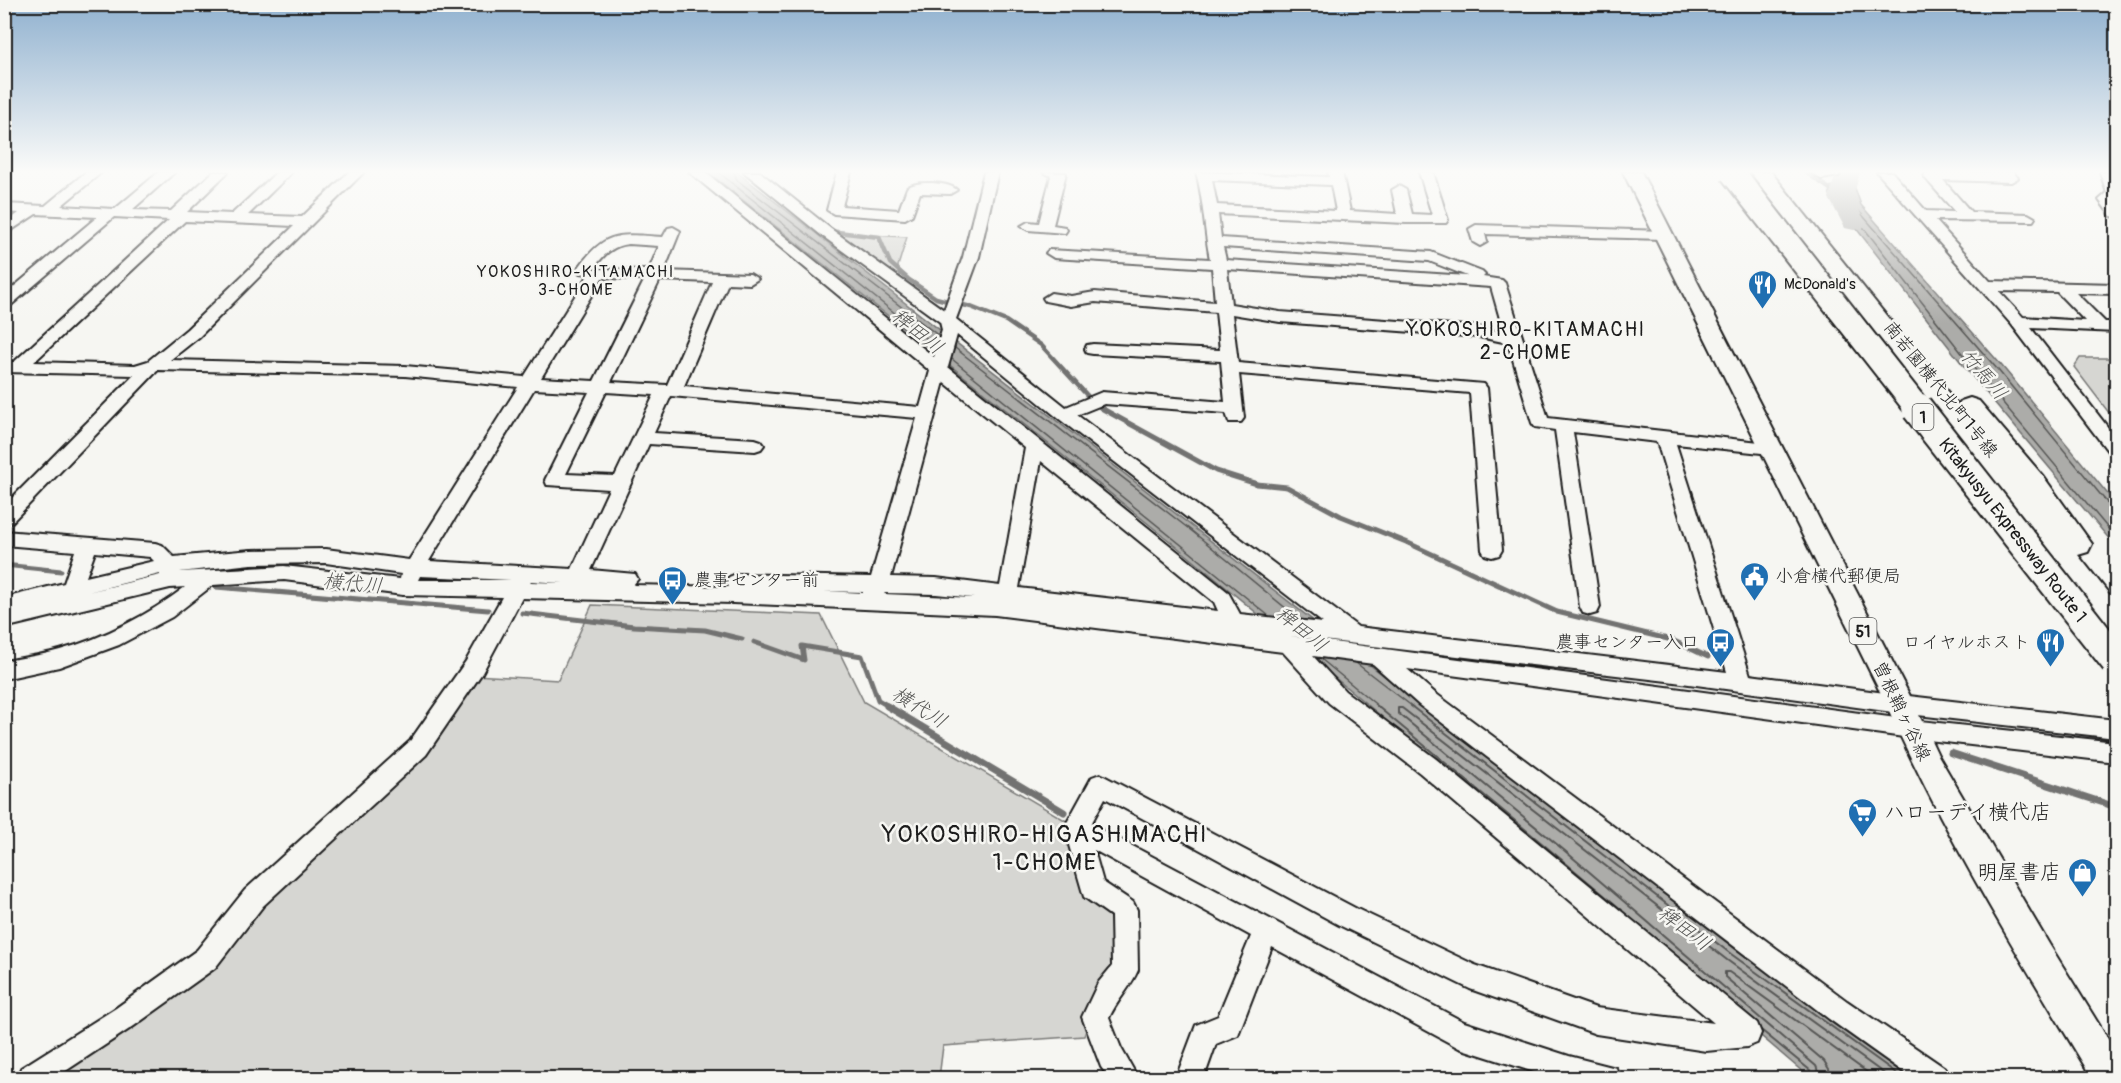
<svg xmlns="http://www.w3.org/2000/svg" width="2121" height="1083" font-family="Pangolin,'Klee One',sans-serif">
	<rect width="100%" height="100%" fill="#f6f6f2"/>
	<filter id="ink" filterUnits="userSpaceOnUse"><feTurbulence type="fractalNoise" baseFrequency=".0167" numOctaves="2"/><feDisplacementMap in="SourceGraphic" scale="12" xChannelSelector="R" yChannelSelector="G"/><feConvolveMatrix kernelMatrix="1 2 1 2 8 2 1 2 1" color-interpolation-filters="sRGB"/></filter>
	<g filter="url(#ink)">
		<g fill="#d6d6d2" stroke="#797977" stroke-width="1.5">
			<polygon points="831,233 907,237 898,266 901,280"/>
			<polygon points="2080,358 2116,358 2116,422 2074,367"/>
			<polygon points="592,605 821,615 864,702 1070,823 1115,910 1119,966 1103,985 1084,1036 943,1046 939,1078 38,1078 209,959 474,675 558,680"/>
		</g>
		<g fill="#acaca9" stroke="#727271" stroke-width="1.5">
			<polygon points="708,172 737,172 1735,949 1913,1078 1810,1078 1556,861 1171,542"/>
			<polygon points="1846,182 1854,185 1861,205 2002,366 2116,504 2116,547 1963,365 1830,195 1829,187"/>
		</g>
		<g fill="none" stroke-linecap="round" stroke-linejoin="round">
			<g stroke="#565654" stroke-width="1.5">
				<polyline points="718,172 936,346"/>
				<polyline points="734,172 737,180 939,336"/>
				<polyline points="955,348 1193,532 1299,619"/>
				<polyline points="952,359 1269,616"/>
				<polyline points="2116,508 2109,505 1998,370 1857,209 1846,188 1838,191 1838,195 1968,361 2116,538"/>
				<polyline points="1321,659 1379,707"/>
				<polyline points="1356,663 1413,707"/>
			</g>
			<g stroke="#565654" stroke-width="2">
				<polyline points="1377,706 1622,910"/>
				<polyline points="1411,706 1731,954 1903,1078"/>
				<polyline points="1761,1030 1811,1071 1813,1078"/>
				<polyline points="1821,1078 1816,1066 1565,851 1398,713 1398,708 1402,708 1727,960 1890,1078"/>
				<polyline points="1830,1078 1829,1069 1824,1061 1725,977 1725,972 1729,972 1875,1078"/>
			</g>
			<g stroke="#727271" stroke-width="4.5">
				<polyline points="1805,172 1833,191"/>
				<polyline points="830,231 879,237 890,263 908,279 936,298 971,307 1006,321 1041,345 1095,404 1104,409"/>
			</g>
			<g stroke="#727271" stroke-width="5">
				<polyline points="1101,408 1216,471 1257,484 1287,487 1341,516 1406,542 1557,612 1672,640 1708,657"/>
				<polyline points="4,565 61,571"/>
				<polyline points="216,587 488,610"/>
				<polyline points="522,613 634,626 705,630 742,639"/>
				<polyline points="754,642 804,660 802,646 862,656 878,700 890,707"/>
			</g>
			<g stroke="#727271" stroke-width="7">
				<polyline points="887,706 1064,812"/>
				<polyline points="1951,753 2116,807"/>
			</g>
			<polygon fill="#acaca9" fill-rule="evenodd" points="1836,172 1860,172 1853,198 1866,223 1863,228 1854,230 1845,228 1829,198"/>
			<defs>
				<g id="minor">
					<polygon points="4,172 13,172 4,177"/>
					<path d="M86,172h16l-41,34 54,3 44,-37h16l-43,38 39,1 42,-39h15l-41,40 45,2 45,-42h15l-44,43 54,2 47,-45h15l-165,165 -29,23 235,6 119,11 65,-103 -9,-1 -3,-3c28,-40 41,-36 86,-33l5,-9 5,-1 7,4 -16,40 86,3 8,5 -8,5 -22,-1 -44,103 236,21 10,-36 -241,-199h16l229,185 8,-27 -2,-8 -119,-87 -77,-63h16l71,57 113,81 19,-53 21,-85h14l-19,85 -23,62 110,88 36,-15 123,10 -4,-41 -128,-7 -6,-1 -2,-4 2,-4 6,-1 127,6 -4,-38 -121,-10 -24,4 -26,-5 -2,-3 8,-5 20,3 24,-4 120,10 -3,-34 -158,-10 -8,-5 3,-3 161,9c-6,-28 -6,-58 -14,-87l133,5 -1,-5h14l8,39 47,3 -5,-24 7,-4 7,4 6,24 20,1 -13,-43h14l15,48 -2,3h-40l-188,-9 3,24 210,14 51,20 3,3 -2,2 19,3 3,3 43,135 229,26 3,4 -3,4 -6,2 -95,-10 74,231 150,20 216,25v18l-216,-25 -233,-32 -378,-45 622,84 205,22v20l-205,-24 -504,-69 28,24 412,308 98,67 4,10h-37l-83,-59 -410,-314 -46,-41 -60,-8 32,35 91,68 321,264 4,10 -4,10 -10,4 -41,4 -110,-17 -126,-45 -131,-64 -234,-127 -14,26 373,198 105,34 47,12 4,10h-67l-94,-30 -187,-101 -34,88 -22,9 -12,34h-28l20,-53 22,-9 33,-80 -157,-86 9,32 30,20 4,8 1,60c-7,17 -21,30 -29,48l12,30 17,30h-29l-8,-11 -19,-50 16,-34 14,-17 -1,-50 -27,-19 -20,-69 28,-51 8,-3 257,135 118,56 121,43 118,15 -294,-250 -91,-70 -46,-51 -288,-37 -262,-12 -211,-5 -40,75 -56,82 -163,151 -48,62 -81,58 -79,52h-38l4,-10 95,-60 81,-58 48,-60 165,-149 56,-80 36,-64 -99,-2 -119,-15 -71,5 -41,32 -53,28 -60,22 -55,12v-18c19,-3 38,-6 56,-11 44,-12 90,-36 125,-63l-15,1 -166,40v-30l60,-15 11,-32 -71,-6v-14l151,12 7,2 12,12 77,-7 75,-1 83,11 109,-173 -113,-11 -247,-6 -147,153 -7,2v-19l130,-131 -130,-3v-10h10l155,-142 -55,-3 -104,89 -6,2v-13l93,-78 -61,-3 -32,21v-11l15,-11 -15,-1v-8l41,2zM1212,180l119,5 5,26 -119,-6zM185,221l109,5 -107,103 -39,32 -13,4 -101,-3zM629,244l30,2 -10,24 -56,-1c10,-13 19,-24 36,-25zM1223,247l206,14 38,15 -241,-16zM1227,269l264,18 13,46 -25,-6 -199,-15 -49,-8zM602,278l43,1 -51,102 -53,-3zM660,280l52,2 -45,103 -56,-3zM1232,314l48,8 199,15 29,6 24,80 3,4 20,3 25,177 3,6 7,2 7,-2 3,-6 -27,-175 84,10 70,230 -369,-45 -281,-212 27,-11 122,9 3,9h12l3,-4 -5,-44 231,19 12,157 3,5 7,2 7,-2 3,-5 -15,-162 -3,-4 -246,-21zM957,335l101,83 265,205 -83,-9 -12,-22 -280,-225zM944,382l81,66 -25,138 -64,-8 -45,-1zM534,389l55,3 -44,88 2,5 62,4 -37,80 -143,-8zM606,392l48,3 -39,81 -49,-2zM671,396l246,22 -46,159 -135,-3 -7,3 -3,5 3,5 -96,-2 5,-6 -3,-5 -44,-4 58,-126 106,7 6,-2 3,-4 -3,-4 -6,-2 -101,-6zM1041,461l173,141 4,9 -199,-23zM95,552l55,5 4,4 -68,16zM326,563l75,11 -1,5 -116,-13 -104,6 71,-8zM160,574v1l-72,17zM420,576l91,4h-93zM531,581l33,2 -34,-1zM824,591l39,1v1zM885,593l51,1 38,4 -90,-4z"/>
					<path d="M837,172h14l-9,34 57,4 8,-22c8,-8 42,-6 50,2l-7,4 -30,-1 -8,22 -7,4 -71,-5 -7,-4z"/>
					<polygon points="1043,172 1066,173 1053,225 1065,227 1067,230 1065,233 1028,230 1021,226 1028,222 1039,223 1051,176"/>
					<polygon points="1810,172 1840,172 1841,173 1839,176 1821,179"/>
					<path d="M1877,172h15l34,39 29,1 -29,-33 -2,-3 2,-3 87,-1 5,6 -7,4 -68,-2 28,32 57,2 7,4 -2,3 -98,-1 55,61 126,3v10l-40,-1 29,29h11v10l-85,-4 85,110v18l-6,-2 -98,-129zM1999,291l58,1 28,29 -62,-4z"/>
					<polygon points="2100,172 2112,172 2116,182 2116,200 2114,201 2116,217 2111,216 2099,200 2107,193"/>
					<polygon points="1476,225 1664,231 1671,235 1664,239 1485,234 1487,242 1480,246 1473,242 1469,229"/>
				</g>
				<path id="major" d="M1623,172h18l269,524 28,59 111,189 67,108v26h-24c-73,-121 -149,-244 -206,-374z"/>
				<polygon id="highway" points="1750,172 1771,172 1958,405 1961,401 1970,398 1979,401 2043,476 2092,544 2088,552 2078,555 2116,603 2116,637 2105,634"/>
			</defs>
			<use href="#minor" stroke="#1c1c1c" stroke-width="4"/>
			<use href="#major" stroke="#1c1c1c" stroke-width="4"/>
			<use href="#highway" stroke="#1c1c1c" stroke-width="4"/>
			<use href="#minor" fill="#f6f6f2" fill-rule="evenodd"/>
			<use href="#major" fill="#f6f6f2" fill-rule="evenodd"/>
			<use href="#highway" fill="#f6f6f2" fill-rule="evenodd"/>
			<defs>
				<polyline id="highway-bridge-far1" points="1732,172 1918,409"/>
				<polyline id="highway-bridge" points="1917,408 2116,661"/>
			</defs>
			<use href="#highway-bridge-far1" stroke="#1c1c1c" stroke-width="28" stroke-linecap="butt"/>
			<use href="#highway-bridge" stroke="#1c1c1c" stroke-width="34" stroke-linecap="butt"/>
			<use href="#highway-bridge-far1" stroke="#f6f6f2" stroke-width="24"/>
			<use href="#highway-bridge" stroke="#f6f6f2" stroke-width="30"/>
		</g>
	</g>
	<linearGradient id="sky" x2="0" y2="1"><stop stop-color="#90b1cf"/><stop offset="0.53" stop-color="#fbfbf9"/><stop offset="1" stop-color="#fbfbf9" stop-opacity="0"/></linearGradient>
	<rect width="2121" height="324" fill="url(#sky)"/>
	<defs>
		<symbol id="restaurant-pin" viewBox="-11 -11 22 30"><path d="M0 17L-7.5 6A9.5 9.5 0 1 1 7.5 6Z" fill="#1f6fb2" stroke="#f6f6f2"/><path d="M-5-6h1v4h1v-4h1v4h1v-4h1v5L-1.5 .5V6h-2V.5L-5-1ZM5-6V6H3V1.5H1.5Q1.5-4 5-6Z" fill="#fff"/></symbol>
		<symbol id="civic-pin" viewBox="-11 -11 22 30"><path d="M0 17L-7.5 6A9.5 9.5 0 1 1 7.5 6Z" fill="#1f6fb2" stroke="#f6f6f2"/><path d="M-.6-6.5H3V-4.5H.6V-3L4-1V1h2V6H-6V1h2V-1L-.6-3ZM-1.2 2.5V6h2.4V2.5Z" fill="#fff"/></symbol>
		<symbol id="bus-pin" viewBox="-11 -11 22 30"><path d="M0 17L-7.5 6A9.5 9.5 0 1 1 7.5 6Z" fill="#1f6fb2" stroke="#f6f6f2"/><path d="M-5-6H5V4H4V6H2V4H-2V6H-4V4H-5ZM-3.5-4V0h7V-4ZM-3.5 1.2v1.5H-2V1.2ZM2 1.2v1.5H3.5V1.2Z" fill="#fff"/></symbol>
		<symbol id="supermarket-pin" viewBox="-11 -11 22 30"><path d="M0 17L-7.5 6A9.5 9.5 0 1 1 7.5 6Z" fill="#1f6fb2" stroke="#f6f6f2"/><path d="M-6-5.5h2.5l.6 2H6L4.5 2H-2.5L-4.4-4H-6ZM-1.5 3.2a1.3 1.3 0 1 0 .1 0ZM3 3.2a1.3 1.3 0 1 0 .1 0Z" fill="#fff"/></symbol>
		<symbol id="shop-pin" viewBox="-11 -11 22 30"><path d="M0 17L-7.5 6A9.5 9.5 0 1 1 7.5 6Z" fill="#1f6fb2" stroke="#f6f6f2"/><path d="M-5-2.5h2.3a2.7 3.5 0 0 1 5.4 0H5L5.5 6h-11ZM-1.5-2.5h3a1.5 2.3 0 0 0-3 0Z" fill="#fff"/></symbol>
	</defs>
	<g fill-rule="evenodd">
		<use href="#restaurant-pin" x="1746" y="268" width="33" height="45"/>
		<use href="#civic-pin" x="1738" y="560" width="33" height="45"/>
		<use href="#bus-pin" x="656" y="564" width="33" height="45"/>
		<use href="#bus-pin" x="1704" y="626" width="33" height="45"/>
		<use href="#restaurant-pin" x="2034" y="626" width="33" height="45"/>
		<use href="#supermarket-pin" x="1846" y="796" width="33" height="45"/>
		<use href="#shop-pin" x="2066" y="856" width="33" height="45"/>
	</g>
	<g text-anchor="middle" stroke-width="5" stroke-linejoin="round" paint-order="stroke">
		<g font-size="15" fill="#1c1c1c" stroke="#f6f6f2" text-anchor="start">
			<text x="1784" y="289">McDonald's</text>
		</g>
		<g font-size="16" letter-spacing="1.5" fill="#1c1c1c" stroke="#f6f6f2">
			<text x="576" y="277">YOKOSHIRO-KITAMACHI<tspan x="576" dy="18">3-CHOME</tspan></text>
		</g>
		<g fill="#f6f6f2" stroke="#5d5d5c" stroke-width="1.5">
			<rect x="1912.5" y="404" width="21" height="26" rx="4.5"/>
			<rect x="1849.5" y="618" width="27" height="26" rx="4.5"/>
		</g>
		<g font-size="16" font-weight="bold" fill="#1c1c1c">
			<text x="1923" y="423">1</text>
			<text x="1863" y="637">51</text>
		</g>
		<g font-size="18" fill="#1c1c1c" stroke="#f6f6f2">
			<text transform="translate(1941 389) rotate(51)" y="6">南若園横代北町1号線</text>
			<text transform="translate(2013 530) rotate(52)" y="6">Kitakyusyu Expressway Route 1</text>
			<text transform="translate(1902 711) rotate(64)" y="6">曽根鞘ヶ谷線</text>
		</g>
		<g font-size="18" fill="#1c1c1c" stroke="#f6f6f2" text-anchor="start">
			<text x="1775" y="582">小倉横代郵便局</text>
			<text x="694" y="586">農事センター前</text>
			<text x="1699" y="648" text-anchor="end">農事センター入口</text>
			<text x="2030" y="648" text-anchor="end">ロイヤルホスト</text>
		</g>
		<g font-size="20" letter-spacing="1.5" fill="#1c1c1c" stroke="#f6f6f2">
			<text x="1526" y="336">YOKOSHIRO-KITAMACHI<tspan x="1526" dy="23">2-CHOME</tspan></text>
		</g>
		<g font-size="20" font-style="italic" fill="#565654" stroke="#f6f6f2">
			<text transform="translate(918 331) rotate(39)" y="7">稗田川</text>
			<text transform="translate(1984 374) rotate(49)" y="7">竹馬川</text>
			<text transform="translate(353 583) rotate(5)" y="7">横代川</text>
			<text transform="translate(1302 629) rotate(39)" y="7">稗田川</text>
			<text transform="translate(920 707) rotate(32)" y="7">横代川</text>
			<text transform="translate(1685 928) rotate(37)" y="7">稗田川</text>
		</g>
		<g font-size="21" fill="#1c1c1c" stroke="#f6f6f2" text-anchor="start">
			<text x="1884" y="819">ハローデイ横代店</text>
			<text x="2061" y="879" text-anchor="end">明屋書店</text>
		</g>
		<g font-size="24" letter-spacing="1.5" fill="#1c1c1c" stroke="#f6f6f2">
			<text x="1045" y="842">YOKOSHIRO-HIGASHIMACHI<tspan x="1045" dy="28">1-CHOME</tspan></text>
		</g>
	</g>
	<rect width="2121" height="1083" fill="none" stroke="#f6f6f2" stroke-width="24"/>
	<rect x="12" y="12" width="2097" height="1059" fill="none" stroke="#1c1c1c" stroke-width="2" filter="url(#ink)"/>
</svg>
